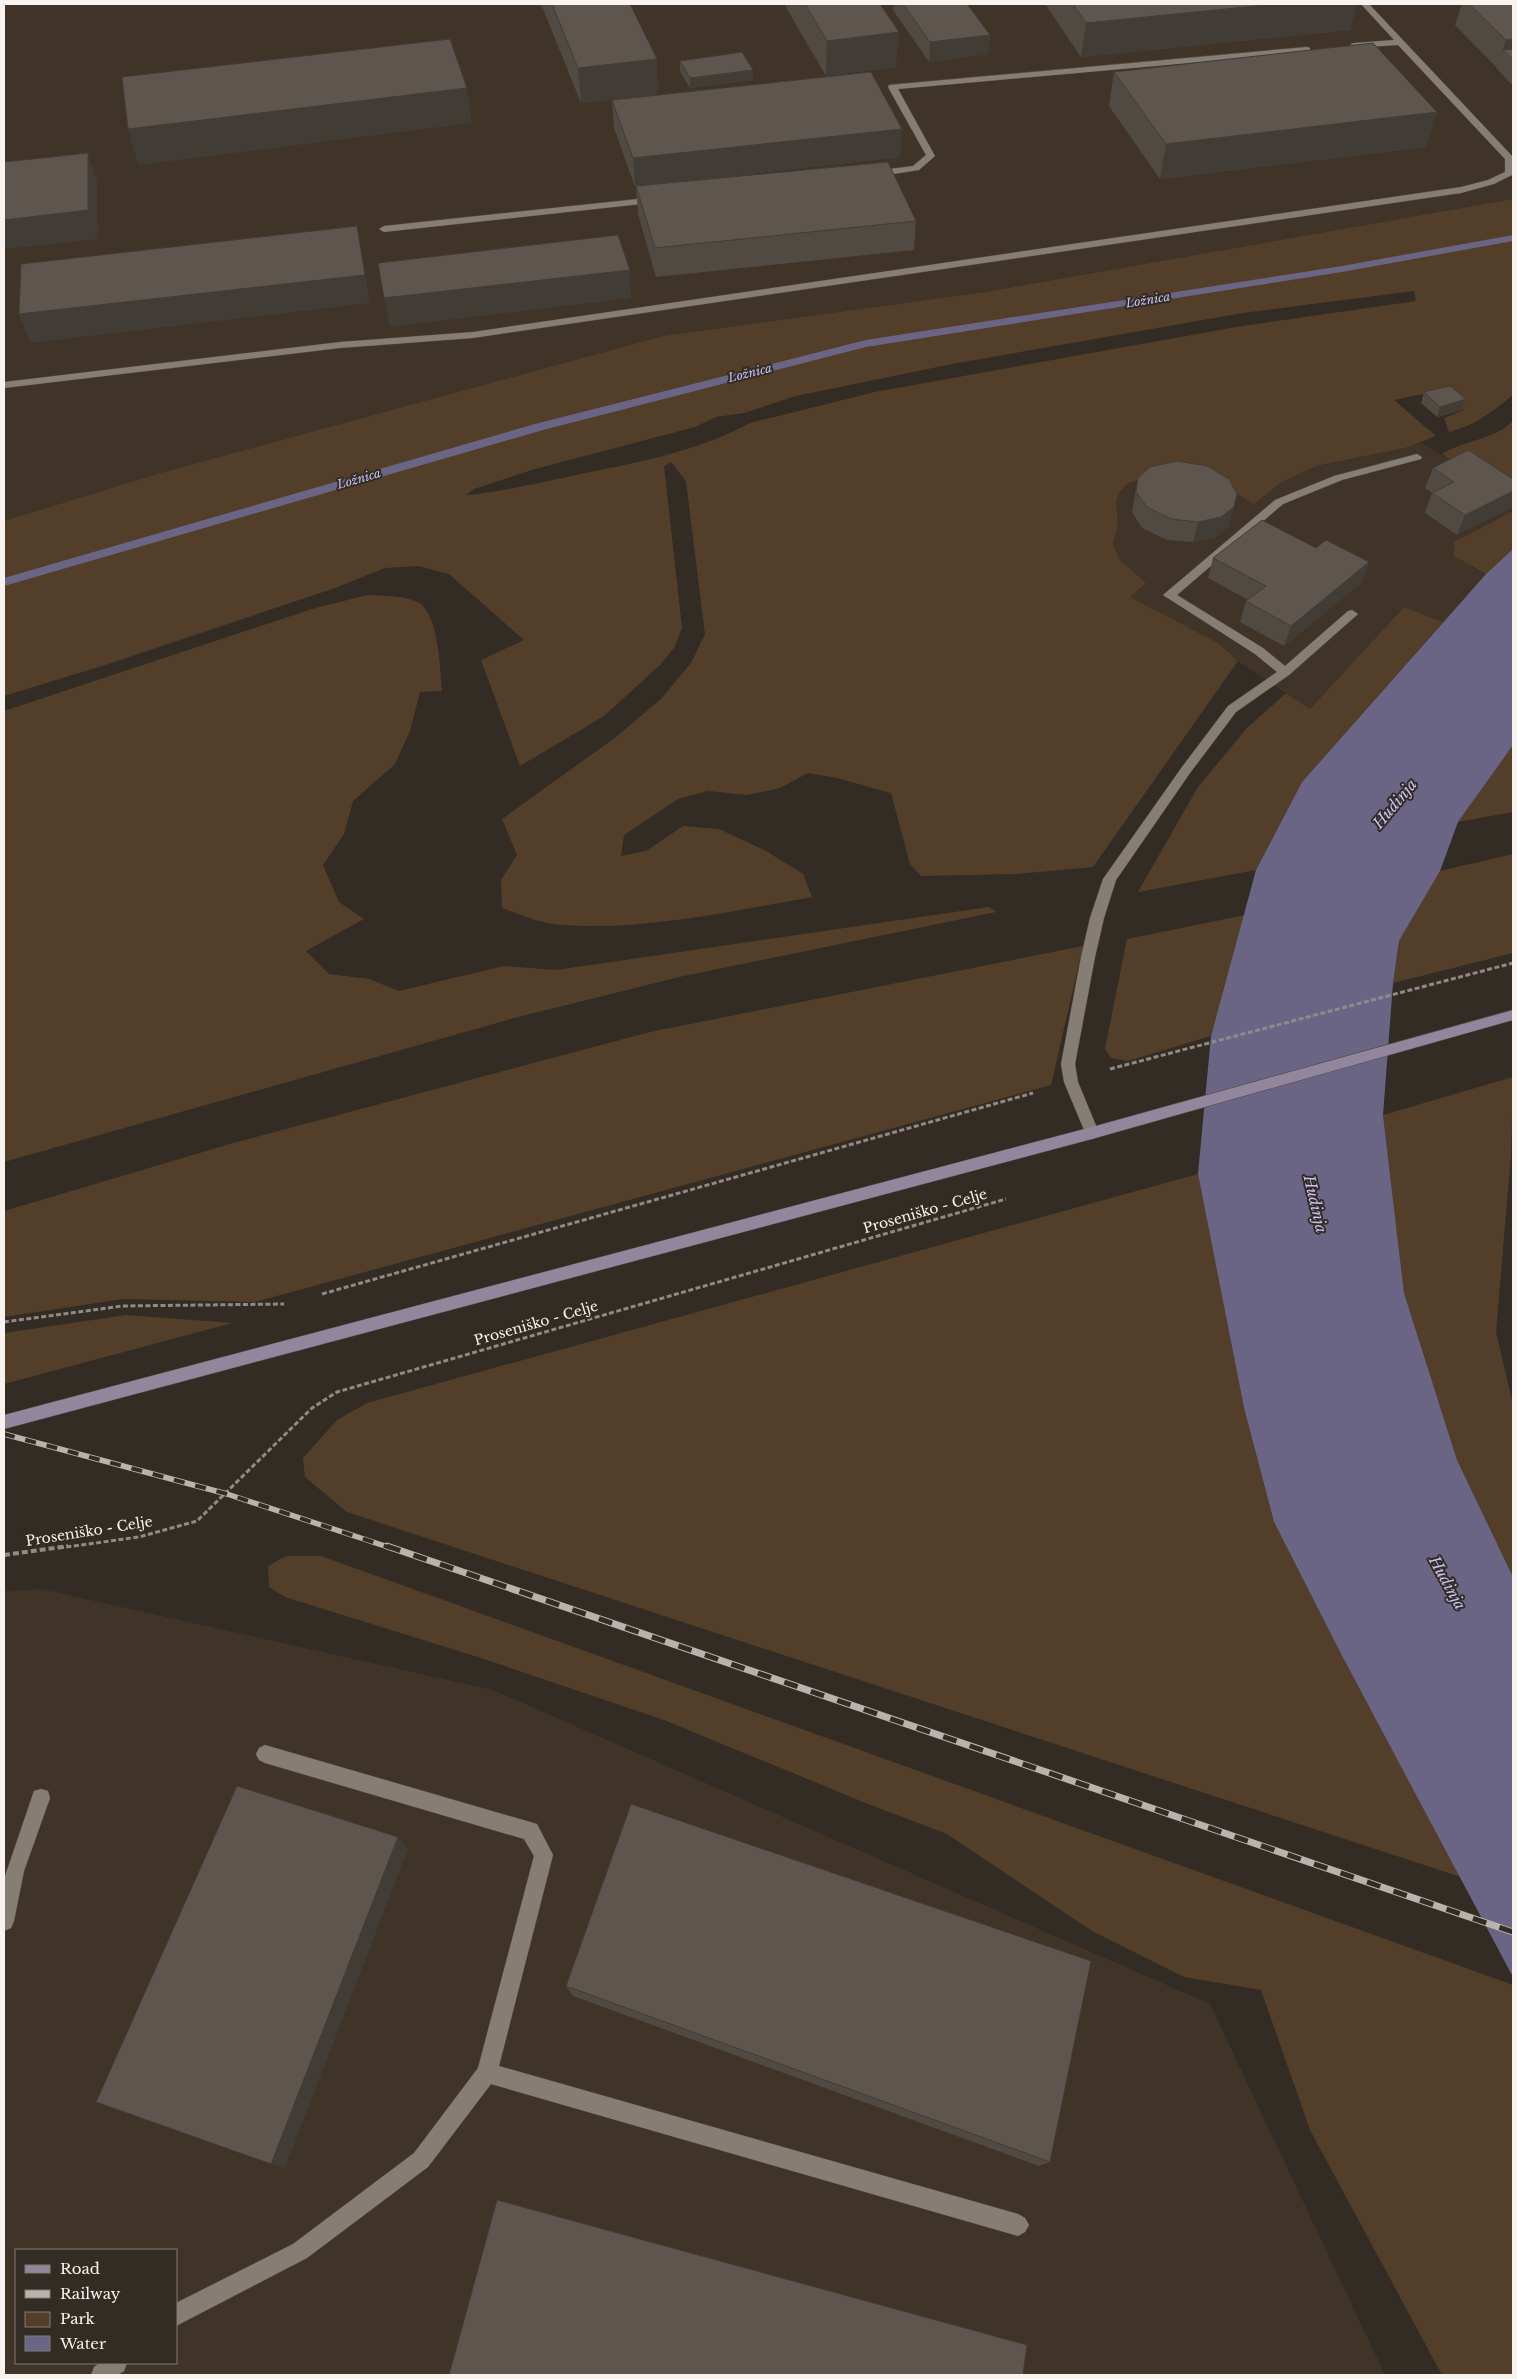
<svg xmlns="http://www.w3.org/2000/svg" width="1517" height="2379" font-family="'Libre Baskerville',serif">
	<rect width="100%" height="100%" fill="#332c24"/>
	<g fill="#3f3427" fill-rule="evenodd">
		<polygon points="4,4 1513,4 1513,199 985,292 663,336 157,474 4,521"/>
		<polygon points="1421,442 1513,501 1513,511 1454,542 1472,567 1486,574 1443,622 1404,607 1310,709 1238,661 1218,643 1129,597 1146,583 1119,560 1113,544 1118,524 1116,502 1119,492 1129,483 1149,477 1215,481 1254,504 1282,482 1316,466 1405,448"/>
		<path d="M41,1589l452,101 717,314 175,371h-1381v-784zM16,2250h160v113h-160z"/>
	</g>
	<g fill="#533f29" fill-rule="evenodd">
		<path d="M1513,199v196c-21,17 -37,30 -64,37l-5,-14 20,-8 -22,-20 -48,10 42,36 -31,12 -89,18 -34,16 -28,22 -39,-23 -66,-4 -20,6 -10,9 -3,10 2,22 -5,20 7,16 26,23 -16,14 88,46 20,18 -145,206 -77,7 -95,2 -11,-12 -19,-71 -54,-15 -29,-5 -28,15 -33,7 -39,-4 -30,8 -54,36 -3,21 25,-5 37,-25 36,3 47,22 37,23 9,23c-80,14 -179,36 -260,27 -17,-3 -34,-10 -50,-16l-1,-28 16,-25 -15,-36 114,-82 45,-38 30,-36 14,-29 -19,-153 -15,-19 -7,4 18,162 -8,20 -14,17 -56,51 -84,50 -39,-106 43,-20 -75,-66 -31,-8 -33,2 -50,20 -230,77 -101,31v-175l153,-47 506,-138 322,-44zM1414,291l2,10 -180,26 -361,65 -125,31c-55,30 -118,40 -178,53 -35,7 -71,16 -106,19l8,-6 61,-20 160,-42 21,-10 28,-4 52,-17 156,-32 291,-51z"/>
		<path d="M1513,421v80l-71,-47c22,-14 52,-14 71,-33z"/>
		<polygon points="1513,511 1513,549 1486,574 1454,556 1454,542"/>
		<path d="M367,595c14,1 42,0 54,9 18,16 19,64 21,87l-22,1 -10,39 -15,33 -42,37 -9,33 -21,31 16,37 25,17 -58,32 23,23 40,5 30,12 105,-25 52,4 433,-63 7,5 -317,65 -165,41 -510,144v-451l308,-102z"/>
		<polygon points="1404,607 1443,622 1302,782 1256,870 1138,892 1198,787 1246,729 1286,693 1310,709"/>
		<polygon points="1513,745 1513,812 1458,822 1510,748"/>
		<polygon points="1513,854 1513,953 1393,983 1399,941 1440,871"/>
		<polygon points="1245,915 1211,1036 1128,1061 1111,1058 1105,1049 1127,939"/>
		<polygon points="1083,946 1051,1085 255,1302 123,1299 4,1317 4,1211 230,1144 650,1032"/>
		<polygon points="1513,1077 1511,1155 1496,1332 1513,1405 1513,1577 1457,1460 1404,1293 1383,1115"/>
		<polygon points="1198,1174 1244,1408 1274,1522 1339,1650 1461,1877 347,1512 305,1477 303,1458 337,1420 367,1403"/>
		<polygon points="126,1315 232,1323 4,1384 4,1333"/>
		<polygon points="286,1556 321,1556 1513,1985 1513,2375 1442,2375 1310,2130 1261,1990 1184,1977 1092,1931 947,1834 868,1804 664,1720 481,1658 285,1597 269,1587 268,1566"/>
	</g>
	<polygon fill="#6a6584" points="1513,549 1513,745 1458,822 1440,871 1399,941 1393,983 1383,1115 1404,1293 1457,1460 1513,1577 1513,1977 1339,1650 1274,1522 1244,1408 1198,1174 1211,1036 1256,870 1302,782 1486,574"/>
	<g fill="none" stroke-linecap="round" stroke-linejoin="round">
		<polygon fill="#6a6584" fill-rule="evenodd" points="1513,235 1513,241 1342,272 866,347 543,430 4,586 4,578 535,424 866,340 1342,266"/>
		<defs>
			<g id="lane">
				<polygon points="1361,4 1369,4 1513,157 1512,175 1494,184 1461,193 473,338 340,348 4,388 4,382 340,342 473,332 1461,187 1488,180 1505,172 1505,159 1398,45 1351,48 1351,44 1354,43 1394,40"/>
				<polygon points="1307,47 1310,48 1310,52 898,89 935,156 919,170 874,177 869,174 874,171 913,166 926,155 888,87 889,85"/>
				<polygon points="657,197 660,198 660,202 384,232 379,229 384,226"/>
				<polygon points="1417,454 1422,457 1421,459 1342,480 1283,504 1177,595 1263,648 1285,666 1348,611 1352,610 1358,614 1289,675 1236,712 1190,773 1116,880 1104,918 1095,957 1075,1064 1078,1082 1099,1133 1097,1137 1092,1139 1087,1137 1064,1082 1061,1064 1081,957 1090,918 1103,879 1182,767 1228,706 1277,672 1255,654 1163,595 1275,500 1334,476"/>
				<polygon points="265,1745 537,1824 553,1855 499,2066 1018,2214 1025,2218 1029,2225 1025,2232 1018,2236 491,2084 428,2167 307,2258 176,2326 176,2303 293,2244 414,2153 478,2068 534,1856 524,1839 265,1763 259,1760 256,1754 259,1748"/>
				<polygon points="41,1789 48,1791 50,1798 24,1871 14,1921 11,1928 4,1931 4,1879 34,1791"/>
				<polygon points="100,2363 127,2363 124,2371 118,2375 91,2375 94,2367"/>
			</g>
			<polygon id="secondary" points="1513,1010 1513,1020 1092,1139 4,1429 4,1415 1092,1127"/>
		</defs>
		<use href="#lane" stroke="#504a43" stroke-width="1"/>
		<use href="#secondary" stroke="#504a43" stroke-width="1"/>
		<g stroke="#908a83" stroke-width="3" stroke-dasharray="5 2.5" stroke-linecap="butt">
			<polyline points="1110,1069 1513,963"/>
			<polyline points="322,1294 1033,1093"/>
			<polyline points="4,1322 122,1306 284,1304"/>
			<polyline points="59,1548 139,1537 197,1521 312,1408 337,1392 1006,1199"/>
		</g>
		<polyline stroke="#908a83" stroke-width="4" stroke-dasharray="6 3" stroke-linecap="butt" points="4,1555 68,1546"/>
		<use href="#lane" fill="#867e75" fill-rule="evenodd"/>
		<use href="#secondary" fill="#91869b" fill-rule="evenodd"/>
		<defs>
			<polyline id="rail-far1" points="4,1434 227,1494 391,1548"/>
			<polyline id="rail" points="387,1546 1513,1932"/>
		</defs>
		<use href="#rail-far1" stroke="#b8b3ad" stroke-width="5.5"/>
		<use href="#rail" stroke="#b8b3ad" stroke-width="7"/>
		<use href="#rail-far1" stroke="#332c24" stroke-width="4" stroke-dasharray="11" stroke-linecap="butt"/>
		<use href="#rail" stroke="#332c24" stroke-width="5" stroke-dasharray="14" stroke-linecap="butt"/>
	</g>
	<g fill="#514a43">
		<polygon points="541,4 630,4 658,94 581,103"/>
		<polygon points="784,4 880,4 896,67 826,76"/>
		<polygon points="894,4 967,4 990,35 988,54 929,62 893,10"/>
		<polygon points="1045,4 1357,4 1350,30 1081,57"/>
		<polygon points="1462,4 1513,4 1513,86 1497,69 1497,68 1455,25"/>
		<polygon points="680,61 753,70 753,80 690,88 680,71"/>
		<polygon points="1114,72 1426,147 1160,179 1109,106"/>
		<polygon points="612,100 900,157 678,182 916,221 914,250 656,277 638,214 636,187 635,187 614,128"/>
		<polygon points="1424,392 1462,410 1437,417 1421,403"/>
		<polygon points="1433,468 1513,479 1457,535 1425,513 1432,493 1425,488"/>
		<polygon points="1138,478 1234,507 1228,527 1215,537 1193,542 1167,540 1142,528 1132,512"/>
		<polygon points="1213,558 1369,562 1362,582 1284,646 1240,622 1246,601 1248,600 1208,578"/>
		<polygon points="566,1986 1050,2162 1039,2166 573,1996"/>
	</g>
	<g fill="#423c37">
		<polygon points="1275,4 1357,4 1350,30 1081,57 1086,23"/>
		<polygon points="899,32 896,67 826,76 827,41"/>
		<polygon points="990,35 988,54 929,62 930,42"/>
		<polygon points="1513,39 1513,60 1503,50 1497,68 1506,40"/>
		<polygon points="657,59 658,94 581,103 578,68"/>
		<polygon points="753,70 753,80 690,88 690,78"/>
		<polygon points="467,88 472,123 138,165 128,129"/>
		<polygon points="1437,112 1426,147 1160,179 1166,144"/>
		<polygon points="902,129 900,157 635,187 633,158"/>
		<polygon points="88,153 97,181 98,239 4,249 4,220"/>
		<polygon points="357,226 370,303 30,343 19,314"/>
		<polygon points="630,270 631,298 390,327 384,298"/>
		<polygon points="1466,399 1462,410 1437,417 1440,407"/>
		<polygon points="1513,491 1513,507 1457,535 1465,515"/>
		<polygon points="1234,507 1228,527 1215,537 1193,542 1198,522"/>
		<polygon points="1369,562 1362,582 1284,646 1291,626"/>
		<polygon points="398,1837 408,1849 285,2168 271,2164"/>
	</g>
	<g fill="#5e564e" stroke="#423c37">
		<polygon points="552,4 630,4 657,59 578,68"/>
		<polygon points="805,4 880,4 899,32 827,41"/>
		<polygon points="903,4 967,4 990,35 930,42"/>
		<polygon points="1073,4 1275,4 1086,23"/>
		<polygon points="1469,4 1513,4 1513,39 1506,40"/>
		<polygon points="450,39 467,88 128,129 122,77"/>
		<polygon points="1373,43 1437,112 1166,144 1114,72"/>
		<polygon points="1513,49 1513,60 1503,50"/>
		<polygon points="742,52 753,70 690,78 680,61"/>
		<polygon points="871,72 902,129 633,158 612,100"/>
		<polygon points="88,153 88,210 4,220 4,162"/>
		<polygon points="888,162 916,221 655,248 636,186"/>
		<polygon points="357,226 365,275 19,314 21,264"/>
		<polygon points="618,235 630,270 384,298 378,263"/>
		<polygon points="1450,386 1466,399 1440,407 1424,392"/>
		<polygon points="1468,450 1513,479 1513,491 1465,515 1432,493 1454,482 1433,468"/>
		<polygon points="1177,461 1207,466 1229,479 1237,494 1234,507 1221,517 1198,522 1171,519 1147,507 1136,492 1138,478 1150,467"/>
		<polygon points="1262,520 1316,548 1326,540 1369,562 1291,626 1246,601 1266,586 1213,558"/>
		<polygon points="237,1786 398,1837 271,2164 96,2102"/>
		<polygon points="631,1804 1091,1961 1050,2162 566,1986"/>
		<polygon points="497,2200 1027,2345 1023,2375 449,2375"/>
	</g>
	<g text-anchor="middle" stroke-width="4" stroke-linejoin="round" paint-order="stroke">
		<g font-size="12" font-style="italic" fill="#cbc2fa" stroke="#332c24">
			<text transform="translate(1148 300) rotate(-9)" y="4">Ložnica</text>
			<text transform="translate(750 373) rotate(-14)" y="4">Ložnica</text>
			<text transform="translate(359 479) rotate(-16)" y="4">Ložnica</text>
		</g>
		<g font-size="14" fill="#f8f3ee" stroke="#332c24">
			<text transform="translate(925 1211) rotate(-16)" y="5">Proseniško - Celje</text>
			<text transform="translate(536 1323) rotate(-16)" y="5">Proseniško - Celje</text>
			<text transform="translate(89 1531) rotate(-9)" y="5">Proseniško - Celje</text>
		</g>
		<g font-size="15" font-style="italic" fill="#cbc2fa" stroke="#332c24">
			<text transform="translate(1395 804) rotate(-50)" y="5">Hudinja</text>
			<text transform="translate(1315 1204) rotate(77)" y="5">Hudinja</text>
			<text transform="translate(1447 1583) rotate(61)" y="5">Hudinja</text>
		</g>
	</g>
	<rect width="1517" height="2379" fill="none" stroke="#f8f3ee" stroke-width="10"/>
	<rect x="15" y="2249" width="162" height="115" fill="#332c24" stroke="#827c75"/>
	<rect x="25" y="2265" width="25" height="8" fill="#91869b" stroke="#827c75"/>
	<text x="60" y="2274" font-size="15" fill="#f8f3ee">Road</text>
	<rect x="25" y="2290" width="25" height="8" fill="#b8b3ad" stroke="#827c75"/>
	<text x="60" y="2299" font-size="15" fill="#f8f3ee">Railway</text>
	<rect x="25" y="2312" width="25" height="15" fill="#533f29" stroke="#827c75"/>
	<text x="60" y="2324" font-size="15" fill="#f8f3ee">Park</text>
	<rect x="25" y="2336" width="25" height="15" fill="#6a6584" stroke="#827c75"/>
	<text x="60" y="2349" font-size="15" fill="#f8f3ee">Water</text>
</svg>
